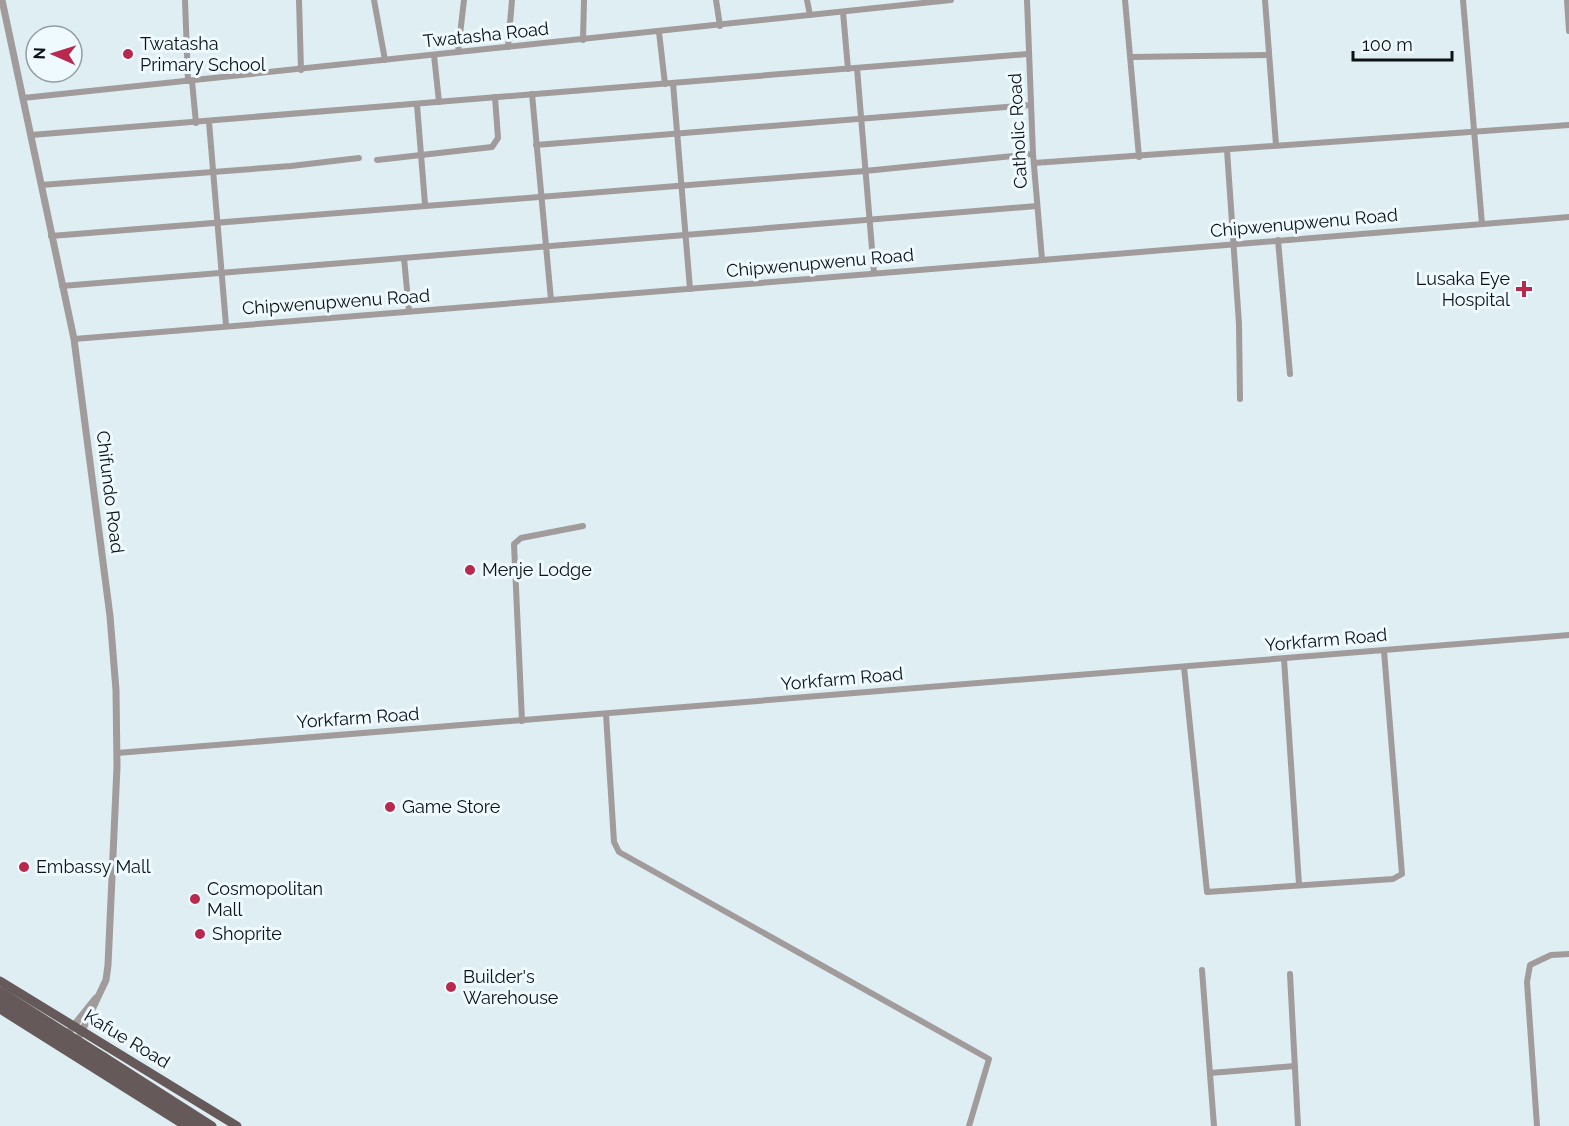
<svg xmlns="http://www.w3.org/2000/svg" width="1569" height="1126" font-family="Raleway,sans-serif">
	<rect width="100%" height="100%" fill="#deeef3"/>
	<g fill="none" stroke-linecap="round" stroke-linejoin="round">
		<g stroke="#a19b9b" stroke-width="6">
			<polyline points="185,0 188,81"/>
			<polyline points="299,0 301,70"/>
			<polyline points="374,0 385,60"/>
			<polyline points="716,0 720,26"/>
			<polyline points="807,0 810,15"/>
			<polyline points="1027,0 1033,154 1042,259"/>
			<polyline points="1125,0 1139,157"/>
			<polyline points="1265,0 1276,145"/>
			<polyline points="1463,0 1482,224"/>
			<polyline points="1567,0 1569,31"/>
			<polyline points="843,12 848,69"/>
			<polyline points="659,32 665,84"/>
			<polyline points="583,40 584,0"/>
			<polyline points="508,47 512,0"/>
			<polyline points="458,52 464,0"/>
			<polyline points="434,55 439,102"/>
			<polyline points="1132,57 1268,55"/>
			<polyline points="857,68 874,273"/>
			<polyline points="192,81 196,123"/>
			<polyline points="673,83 690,289"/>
			<polyline points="532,94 551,300"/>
			<polyline points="23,98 951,0"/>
			<polyline points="417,105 425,204"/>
			<polyline points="209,122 226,325"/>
			<polyline points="31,135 1028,54"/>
			<polyline points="536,145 1031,105"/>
			<polyline points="1227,150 1239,324 1240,399"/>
			<polyline points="377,160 492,147 498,138 495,97"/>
			<polyline points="1034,163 1569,125"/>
			<polyline points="41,185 291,166 359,158"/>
			<polyline points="51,236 865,171 1033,154"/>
			<polyline points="1278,240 1290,374"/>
			<polyline points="404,258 409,311"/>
			<polyline points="62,286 1037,206"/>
			<polyline points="74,339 1569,217"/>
			<polyline points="1284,659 1299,884"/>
			<polyline points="1184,667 1207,892 1393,879 1402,874 1384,651"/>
			<polyline points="606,714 614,842 619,852 989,1059 969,1126"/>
			<polyline points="522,721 514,544 521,538 583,526"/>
			<polyline points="117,753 1569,635"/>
			<polyline points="1202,970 1214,1126"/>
			<polyline points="1290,974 1298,1126"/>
			<polyline points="1210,1073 1295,1066"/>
			<polyline points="1537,1126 1527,982 1530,965 1551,955 1569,954"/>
		</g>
		<g stroke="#a19b9b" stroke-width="7">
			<polyline points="2,0 74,339 110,616 116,690 117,767 108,965 106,980 80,1035"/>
			<polyline points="71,1029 96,998"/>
		</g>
		<g stroke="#65595a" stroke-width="9">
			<polyline points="0,981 237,1126"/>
			<polyline points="0,991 50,1023"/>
			<polyline points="0,1000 47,1029"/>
			<polyline points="0,1009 186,1126"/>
			<polyline points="104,1057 212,1126"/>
			<polyline points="99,1063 199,1126"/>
		</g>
		<g stroke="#65595a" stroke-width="9">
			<polyline points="50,1023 104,1057"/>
			<polyline points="47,1029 99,1063"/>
		</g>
	</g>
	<g fill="#b9284d" stroke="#eefaff" stroke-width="2">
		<circle cx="128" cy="54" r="6"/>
		<path d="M1521 280h6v6h6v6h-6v6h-6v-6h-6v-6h6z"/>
		<circle cx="470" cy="570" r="6"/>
		<circle cx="390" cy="807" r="6"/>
		<circle cx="24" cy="867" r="6"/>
		<circle cx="195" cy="899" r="6"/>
		<circle cx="200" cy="934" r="6"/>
		<circle cx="451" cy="987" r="6"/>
	</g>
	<g text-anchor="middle" stroke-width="6" stroke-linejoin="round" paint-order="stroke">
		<g font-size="18" fill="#0d1214" stroke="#eefaff">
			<text transform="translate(486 35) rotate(-6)" y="6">Twatasha Road</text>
			<text transform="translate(1018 131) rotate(-93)" y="6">Catholic Road</text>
			<text transform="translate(1304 223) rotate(-5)" y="6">Chipwenupwenu Road</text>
			<text transform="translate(820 263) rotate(-5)" y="6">Chipwenupwenu Road</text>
			<text transform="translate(336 302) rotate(-4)" y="6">Chipwenupwenu Road</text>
			<text transform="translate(110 492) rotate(83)" y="6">Chifundo Road</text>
			<text transform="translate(1326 640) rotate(-5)" y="6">Yorkfarm Road</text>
			<text transform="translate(842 679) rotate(-5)" y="6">Yorkfarm Road</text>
			<text transform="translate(358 718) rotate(-4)" y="6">Yorkfarm Road</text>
			<text transform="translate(127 1039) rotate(31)" y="6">Kafue Road</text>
		</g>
		<g font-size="18" fill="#0d1214" stroke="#eefaff" text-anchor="start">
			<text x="140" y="50">Twatasha<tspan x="140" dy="21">Primary School</tspan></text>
			<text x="1510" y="285" text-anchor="end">Lusaka Eye<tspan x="1510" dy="21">Hospital</tspan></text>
			<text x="482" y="576">Menje Lodge</text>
			<text x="402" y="813">Game Store</text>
			<text x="36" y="873">Embassy Mall</text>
			<text x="207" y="895">Cosmopolitan<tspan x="207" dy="21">Mall</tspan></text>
			<text x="212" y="940">Shoprite</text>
			<text x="463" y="983">Builder's<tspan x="463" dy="21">Warehouse</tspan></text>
		</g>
	</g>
	<g transform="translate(54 54) rotate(273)"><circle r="28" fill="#eefaff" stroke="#949da1" stroke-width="1.5"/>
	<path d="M0-4.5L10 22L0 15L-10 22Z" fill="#b9284d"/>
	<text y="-9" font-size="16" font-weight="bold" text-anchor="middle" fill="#0d1214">N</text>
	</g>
	<path d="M1353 51v9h99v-9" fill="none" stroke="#0d1214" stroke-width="3"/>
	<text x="1362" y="51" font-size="18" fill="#0d1214" stroke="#eefaff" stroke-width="4.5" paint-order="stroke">100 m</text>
</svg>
